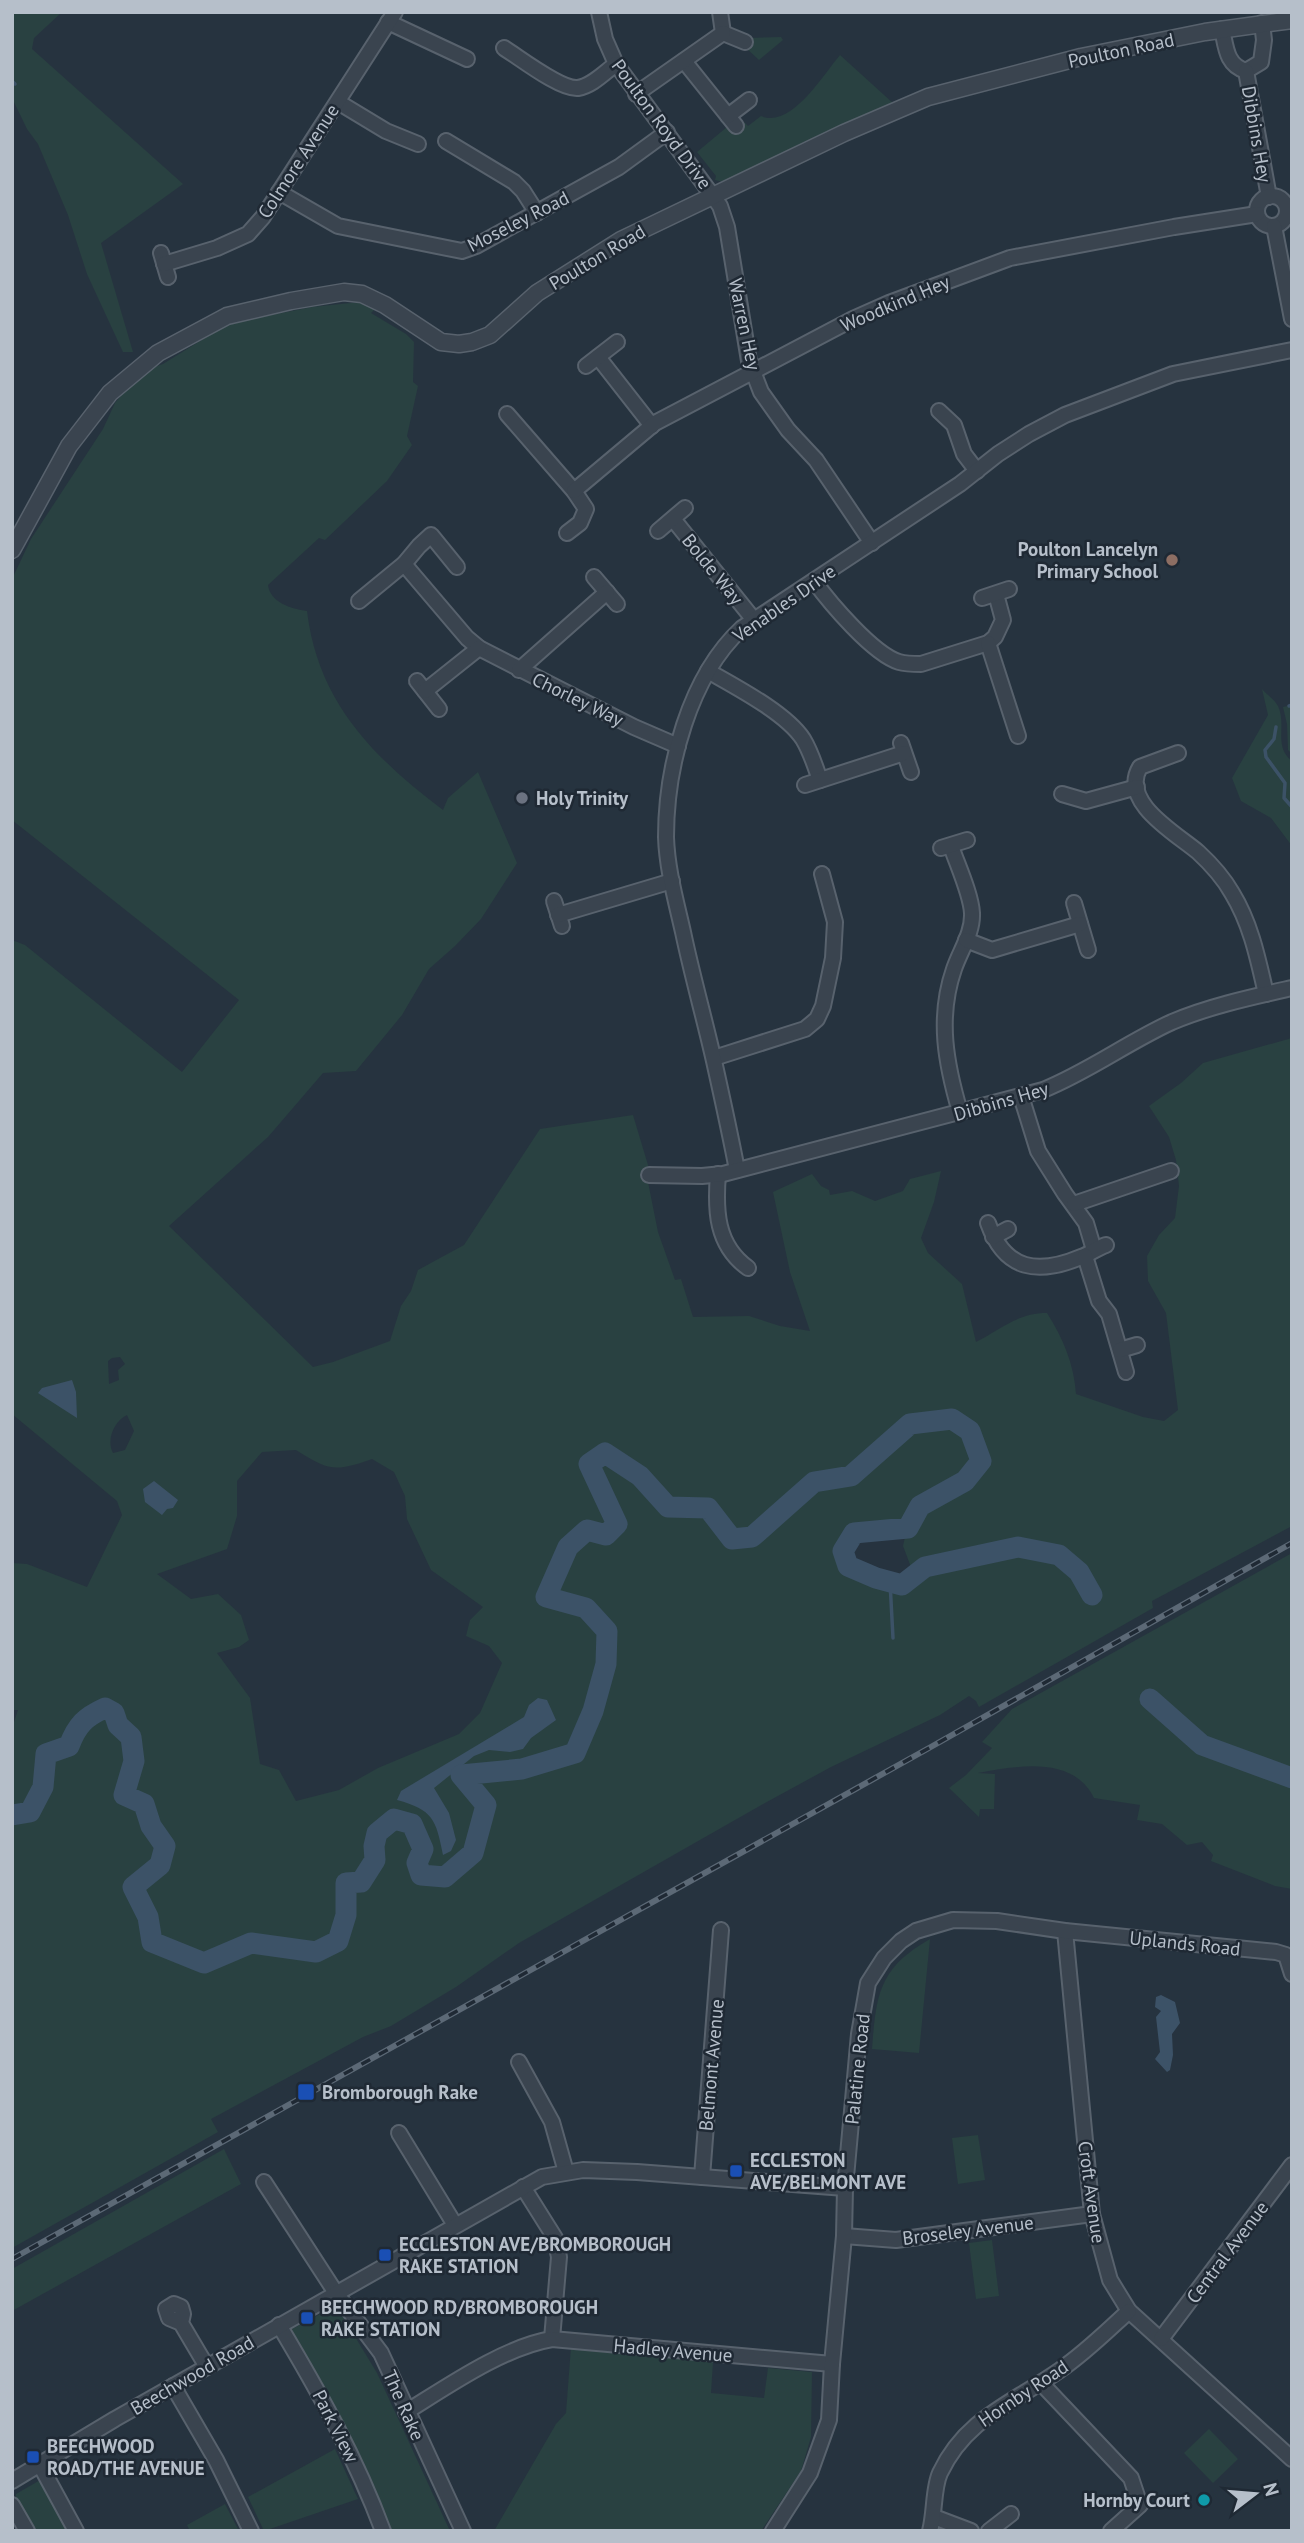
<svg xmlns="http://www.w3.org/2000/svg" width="1304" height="2543" font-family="'PT Sans',sans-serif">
	<rect width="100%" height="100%" fill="#26333f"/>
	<g fill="#294141" fill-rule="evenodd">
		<polygon points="12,12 62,12 34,38 32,49 183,184 101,243 133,352 123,352 87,274 68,215 38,144 27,129 12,98"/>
		<polygon points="781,37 783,40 759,60 745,47 749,38"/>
		<path d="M840,55l54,49 -90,38 -68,36 -13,4 -8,-2 1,-4 -19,-24 30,-25 3,5 14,-10 4,4 13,-10c30,13 62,-41 79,-61z"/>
		<path d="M360,302l16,6 -5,5 35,21 8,8 -1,40 5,4 -11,50 5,9 -25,36 -62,59 -6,-2 -51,47c2,17 23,24 39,26 11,91 66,146 136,199l5,-12 30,-26 39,91 -36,56 -26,27 -26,23 -27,46 -46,56 -33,2 -55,64 -99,89 144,141 20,-5 57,-21 11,-35 10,-15 7,-21 46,-25 76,-116 93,-14 15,50v17l10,50 17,48 6,-1 12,38 56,-1 31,10 30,5 -20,-59 -17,-80 39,-18 9,12 8,4 1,5 22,-4 23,10 28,-10 7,-12 31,-8 -7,31 -13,36 7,15 34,31 14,58c25,-13 42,-29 71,-29 16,25 27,51 29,81l67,23 21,4 14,-11 -12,-97 -18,-32 -1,-25 12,-21 16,-17 4,-32 -3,-26 -7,-23 -20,-31 32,-23 22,-20 89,-25v488l-140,75 1,7 -174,99 -3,-6 -7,-5 -29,19 -109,52 -66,36 -246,140 -63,44 -65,39 -28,11 -152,82 7,13 -206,116v-520l6,-18h-6v-147l15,1 60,23 35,-72 -5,-14 -105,-87v-474l13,5 157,127 57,-72 -227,-180v-241l19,-40 72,-110 12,-26 19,-23 14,-11 15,-5 58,-36 16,-6 75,-15zM120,1357l5,7 -7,6 1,10 -10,4 -1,-23 4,-3zM127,1415l7,16 -9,19 -12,3c-7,-13 1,-32 14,-38zM296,1450c33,21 39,22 76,9l22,13 11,24 2,23 24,51 52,37 -13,13 -4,16 23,10 13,17 -22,50 -21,21 -81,34 -39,22 -43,11 -17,-31 -19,-6 -10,-66 -33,-45 22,-6 10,-7 -8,-25 -23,-21 -27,5 -34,-25 70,-25 10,-33v-35l25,-29zM907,1528l-4,18 11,29 -12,10 -26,-7 -27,-12 -6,-14 12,-19zM1023,1546l45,5 18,16 -13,-8z"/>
		<path d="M1262,689c4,5 13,11 16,17 9,20 -5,40 14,55v85l-21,-28 -30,-17 -9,-23 36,-63z"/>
		<polygon points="1292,705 1292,754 1288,750 1287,724 1283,707"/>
		<path d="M1292,1553v336l-17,-3 -64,-25 2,-6 -11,-13 -15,3 -25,-21 -25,-4 3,-15 -46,-7c-21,-43 -78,-32 -116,-25l17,1 -1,35h-14l-1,8 -30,-29 17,-13 26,-27 -10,-6 30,-33z"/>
		<path d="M930,1939l-11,114 -47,-4c4,-55 7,-81 58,-110z"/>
		<polygon points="978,2135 985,2180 958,2184 952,2138"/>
		<polygon points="224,2149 241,2184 12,2311 12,2269"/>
		<polygon points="992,2240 999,2296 976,2299 969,2243"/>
		<path d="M326,2311l14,1 37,61 73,158h-61c-25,-68 -60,-131 -95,-194l-2,-8z"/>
		<polygon points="571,2347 713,2362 711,2393 764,2398 768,2368 812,2372 811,2437 801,2471 761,2531 494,2531 556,2424 566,2413"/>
		<polygon points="1209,2429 1238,2459 1213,2483 1184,2453"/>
		<polygon points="335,2449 358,2499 264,2531 248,2497"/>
		<polygon points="42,2479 73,2531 34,2531 16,2499 16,2494"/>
		<polygon points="225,2504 239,2531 190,2531 187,2525"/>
	</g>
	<g fill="#3c5267">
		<polygon points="72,1380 76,1392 77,1418 38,1393 42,1388"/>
		<polygon points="154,1481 178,1500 173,1508 167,1509 162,1515 145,1502 143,1489"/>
		<path d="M538,1698l9,2 9,20 -25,18 -8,11 -13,3 -21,-2 -15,6 -40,32 15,25 7,27 -5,11 -8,4c-7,-36 -10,-45 -46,-55l4,-9 123,-74 5,-12z"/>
		<polygon points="1161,1995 1175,2002 1180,2023 1172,2034 1173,2055 1170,2070 1167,2072 1155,2059 1160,2052 1156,2017 1161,2011 1155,2007 1156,1997"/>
	</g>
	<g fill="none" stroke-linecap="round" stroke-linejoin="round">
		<g stroke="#3c5267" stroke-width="3.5">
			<polyline points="12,81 15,84"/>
			<polyline points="1289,706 1292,705"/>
			<polyline points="1276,727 1274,739 1265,750 1266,757 1285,783 1284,798 1292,807"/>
			<polyline points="890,1582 893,1638"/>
			<polyline points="12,1827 13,1815"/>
		</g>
		<g stroke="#3c5267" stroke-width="21">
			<polyline points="1150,1699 1202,1745 1292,1778"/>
			<path d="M12,1815l18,-3 13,-25 3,-33 23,-8c8,-21 16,-29 36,-38l9,5 4,12 13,12 3,24 -10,34 20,9 7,22 14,20 -5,19 -27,22 15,30 4,25 52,21 47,-20 65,9 22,-11 8,-26v-32l15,-1 14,-22 -1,-14 3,-13 17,-14 18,5 11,25 -6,14 4,12 24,2 28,-24 13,-48 -25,-30 61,-6 53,-16 18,-42 13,-47 1,-33 -21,-23 -40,-11 22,-50 19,-17 19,5 11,-11 -28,-60 16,-11 35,23 28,31 40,1 24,31 20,-2 62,-55 37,-6 59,-52 42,-5 18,12 11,30 -16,20 -45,25 -12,22 -54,5 -11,18 5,15 28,12 26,7 23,-18 93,-20 41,8 20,17 13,23"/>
		</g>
		<defs>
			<g id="minor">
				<polyline points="599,12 605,39 616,64 720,206 727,227 749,361 761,392 788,430 816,460 872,543"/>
				<polyline points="720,12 723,33"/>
				<polyline points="388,22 467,59"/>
				<path d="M1222,29c4,18 4,36 24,42l15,-9 3,-22 -2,-17"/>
				<polyline points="723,33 745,42"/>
				<path d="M504,48c16,10 57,42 74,40 14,-2 27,-16 38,-24"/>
				<polyline points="684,61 736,126"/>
				<polyline points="1246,71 1269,197"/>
				<polyline points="636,94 723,33"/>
				<polyline points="338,102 386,131 418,144"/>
				<polyline points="728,116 749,100"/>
				<polyline points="446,141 514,182 523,191 537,213"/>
				<polyline points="279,192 338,226 462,251 476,246 619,167 667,132"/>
				<circle cx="1272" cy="211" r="15"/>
				<polyline points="1274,226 1292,319"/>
				<polyline points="161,253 168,277"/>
				<polyline points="164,264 217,248 248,234 263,217 395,12"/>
				<polyline points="598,357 652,426"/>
				<polyline points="586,366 617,342"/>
				<polyline points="939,411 954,425 964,454 977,471"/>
				<polyline points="507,414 574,491 586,509 580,523 567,533"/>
				<polyline points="574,491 655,423 853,319 889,303 1010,258 1174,227 1257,214"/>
				<polyline points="673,519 754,620"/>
				<polyline points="658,531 685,508"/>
				<polyline points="404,564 467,638 479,648 634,727 678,746"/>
				<polyline points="594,577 617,604"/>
				<path d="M814,581c16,22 59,73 85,81 7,2 15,2 22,2l67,-21 7,-6 8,-17 -7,-26"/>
				<polyline points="982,598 1009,589"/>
				<polyline points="359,601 404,564 419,546 431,535 457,567"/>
				<polyline points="988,643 1018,736"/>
				<polyline points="519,670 607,592"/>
				<path d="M708,671c28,16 78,42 95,68 8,13 12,27 17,41"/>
				<polyline points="417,681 439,709"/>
				<polyline points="425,691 479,648"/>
				<polyline points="901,743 911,772"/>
				<path d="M1178,753l-38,14c-21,35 37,67 58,85 13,12 25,25 34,41 19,31 26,66 34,101"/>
				<polyline points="805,785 904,753"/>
				<polyline points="1062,794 1086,801 1137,787"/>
				<path d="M951,846c6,18 20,48 21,67 1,20 -12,38 -18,56 -17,49 -8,95 6,143"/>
				<polyline points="941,848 967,840"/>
				<polyline points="554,901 562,926"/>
				<polyline points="1074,903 1088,950"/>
				<polyline points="558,915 672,881"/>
				<polyline points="966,940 992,950 1080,924"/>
				<polyline points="714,1058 805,1029 817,1019 823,1006 833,958 835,922 822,874"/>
				<polyline points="1021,1096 1038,1151 1065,1194 1086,1223 1094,1250"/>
				<path d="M737,1170c-7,-37 -15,-73 -23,-109 -10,-44 -22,-86 -31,-129 -7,-31 -16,-63 -17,-95 0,-70 23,-160 76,-209l218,-144 38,-30 31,-20 36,-19 108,-41 119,-24"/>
				<path d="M718,1174c-3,36 -2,71 30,94"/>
				<path d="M649,1175l53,1 21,-2 320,-84c45,-18 85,-48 129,-68 38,-16 80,-25 120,-34"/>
				<polyline points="1074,1204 1171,1171"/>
				<path d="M988,1223c17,48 50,52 93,34 9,-3 16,-9 25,-12"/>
				<polyline points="993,1237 1008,1229"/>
				<polyline points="1085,1256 1099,1301 1109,1314 1126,1372"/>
				<polyline points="1120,1350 1137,1345"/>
				<polyline points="1065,1931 1092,2214 1110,2280 1129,2311 1292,2459"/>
				<polyline points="519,2062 552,2122 566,2172"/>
				<polyline points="399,2133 455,2225"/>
				<polyline points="702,2177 721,1930"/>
				<polyline points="264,2182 336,2293 381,2353 463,2531"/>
				<polyline points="523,2187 555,2238 559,2257 552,2339"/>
				<polyline points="844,2236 896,2240 1092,2214"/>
				<polyline points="181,2323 183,2314 181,2307 174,2304 166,2309 169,2318 181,2323 207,2367"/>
				<path d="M279,2325c40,67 77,133 104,206"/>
				<polyline points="1161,2339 1292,2165"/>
				<polyline points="1041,2383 1131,2478 1140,2505 1111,2531"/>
				<polyline points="173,2386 216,2460 251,2531"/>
				<path d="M406,2412c42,-26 98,-65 146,-73l280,25"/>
				<polyline points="40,2465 76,2531"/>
				<polyline points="12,2481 115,2419 542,2177 583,2170 637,2172 845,2188"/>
				<polyline points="12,2505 27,2531"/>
				<polyline points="934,2517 971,2531"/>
				<polyline points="773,2531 810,2473 829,2420 832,2364 844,2236 845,2188 859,2034 868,1983 884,1958 901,1941 916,1931 953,1920 997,1921 1065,1931 1276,1952 1286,1955 1292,1974"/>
				<path d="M930,2531c5,-18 3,-43 10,-58 26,-55 73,-70 120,-103 25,-17 47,-39 69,-59"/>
				<polyline points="989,2531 1011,2514"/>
			</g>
			<polyline id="tertiary" points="12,550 69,446 110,393 158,353 227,316 291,301 344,292 362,294 385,305 441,342 459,344 472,342 490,335 537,293 621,240 844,133 928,97 1081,57 1205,32 1292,20"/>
		</defs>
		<use href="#minor" stroke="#58626d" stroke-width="18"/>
		<use href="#tertiary" stroke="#58626d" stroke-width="19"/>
		<use href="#minor" stroke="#3a444f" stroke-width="14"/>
		<use href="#tertiary" stroke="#3a444f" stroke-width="16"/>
		<defs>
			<polyline id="rail" points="12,2259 929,1748 1292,1543"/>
		</defs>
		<use href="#rail" stroke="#5c6976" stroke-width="6"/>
		<use href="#rail" stroke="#1f2934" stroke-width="3.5" stroke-dasharray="10" stroke-linecap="butt"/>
	</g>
	<circle fill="#8d6e63" stroke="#1f2934" stroke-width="2.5" cx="1172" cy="560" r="7"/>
	<circle fill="#6b7280" stroke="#1f2934" stroke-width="2.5" cx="522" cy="798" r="7"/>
	<g fill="#1a4fb4" stroke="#1f2934" stroke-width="2.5">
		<rect x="297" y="2083" width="18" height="18" rx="3.5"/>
		<rect x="729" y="2164" width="14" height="14" rx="3.5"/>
		<rect x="378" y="2248" width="14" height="14" rx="3.5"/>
		<rect x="300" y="2311" width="14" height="14" rx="3.5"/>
		<rect x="26" y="2450" width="14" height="14" rx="3.5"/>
	</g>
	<circle fill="#0f9aa8" stroke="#1f2934" stroke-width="2.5" cx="1204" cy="2500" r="7"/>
	<g text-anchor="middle" stroke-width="5" stroke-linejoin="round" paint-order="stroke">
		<g font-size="19" fill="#b6bfca" stroke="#1f2934">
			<text transform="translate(1121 50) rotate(-12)" y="7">Poulton Road</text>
			<text transform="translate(662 124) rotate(54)" y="7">Poulton Royd Drive</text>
			<text transform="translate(1257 134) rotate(80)" y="7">Dibbins Hey</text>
			<text transform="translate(298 161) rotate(-57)" y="7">Colmore Avenue</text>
			<text transform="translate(518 221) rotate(-27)" y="7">Moseley Road</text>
			<text transform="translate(597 257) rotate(-31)" y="7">Poulton Road</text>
			<text transform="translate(895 303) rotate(-23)" y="7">Woodkind Hey</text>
			<text transform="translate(745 324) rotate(78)" y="7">Warren Hey</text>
			<text transform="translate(713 569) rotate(51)" y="7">Bolde Way</text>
			<text transform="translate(784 603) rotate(-35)" y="7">Venables Drive</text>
			<text transform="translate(578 699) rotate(26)" y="7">Chorley Way</text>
			<text transform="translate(1001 1101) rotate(-16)" y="7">Dibbins Hey</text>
			<text transform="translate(1185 1943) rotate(6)" y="7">Uplands Road</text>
			<text transform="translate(711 2065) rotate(-85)" y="7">Belmont Avenue</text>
			<text transform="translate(857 2069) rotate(-84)" y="7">Palatine Road</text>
			<text transform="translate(1092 2192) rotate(82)" y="7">Croft Avenue</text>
			<text transform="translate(968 2230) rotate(-7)" y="7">Broseley Avenue</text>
			<text transform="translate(1227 2252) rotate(-53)" y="7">Central Avenue</text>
			<text transform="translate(673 2350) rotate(5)" y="7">Hadley Avenue</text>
			<text transform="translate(192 2375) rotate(-30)" y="7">Beechwood Road</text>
			<text transform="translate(1023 2393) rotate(-34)" y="7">Hornby Road</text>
			<text transform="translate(404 2405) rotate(66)" y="7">The Rake</text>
			<text transform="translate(336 2426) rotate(63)" y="7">Park View</text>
		</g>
		<g font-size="19" font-weight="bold" fill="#b6bfca" stroke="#1f2934" text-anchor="start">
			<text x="1158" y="556" text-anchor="end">Poulton Lancelyn<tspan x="1158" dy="22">Primary School</tspan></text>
			<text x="536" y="805">Holy Trinity</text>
			<text x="322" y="2099">Bromborough Rake</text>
			<text x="750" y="2167">ECCLESTON<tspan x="750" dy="22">AVE/BELMONT AVE</tspan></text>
			<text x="399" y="2251">ECCLESTON AVE/BROMBOROUGH<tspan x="399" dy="22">RAKE STATION</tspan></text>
			<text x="321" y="2314">BEECHWOOD RD/BROMBOROUGH<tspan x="321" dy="22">RAKE STATION</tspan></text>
			<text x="47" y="2453">BEECHWOOD<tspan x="47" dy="22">ROAD/THE AVENUE</tspan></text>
			<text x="1190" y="2507" text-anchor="end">Hornby Court</text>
		</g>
	</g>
	<rect width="1304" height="2543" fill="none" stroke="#b6bfca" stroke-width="28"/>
	<g transform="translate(1255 2494) rotate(74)" stroke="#1f2934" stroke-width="5" paint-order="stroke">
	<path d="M0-5L12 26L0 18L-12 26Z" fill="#b6bfca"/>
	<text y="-10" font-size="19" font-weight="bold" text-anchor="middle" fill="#b6bfca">N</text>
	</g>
</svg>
